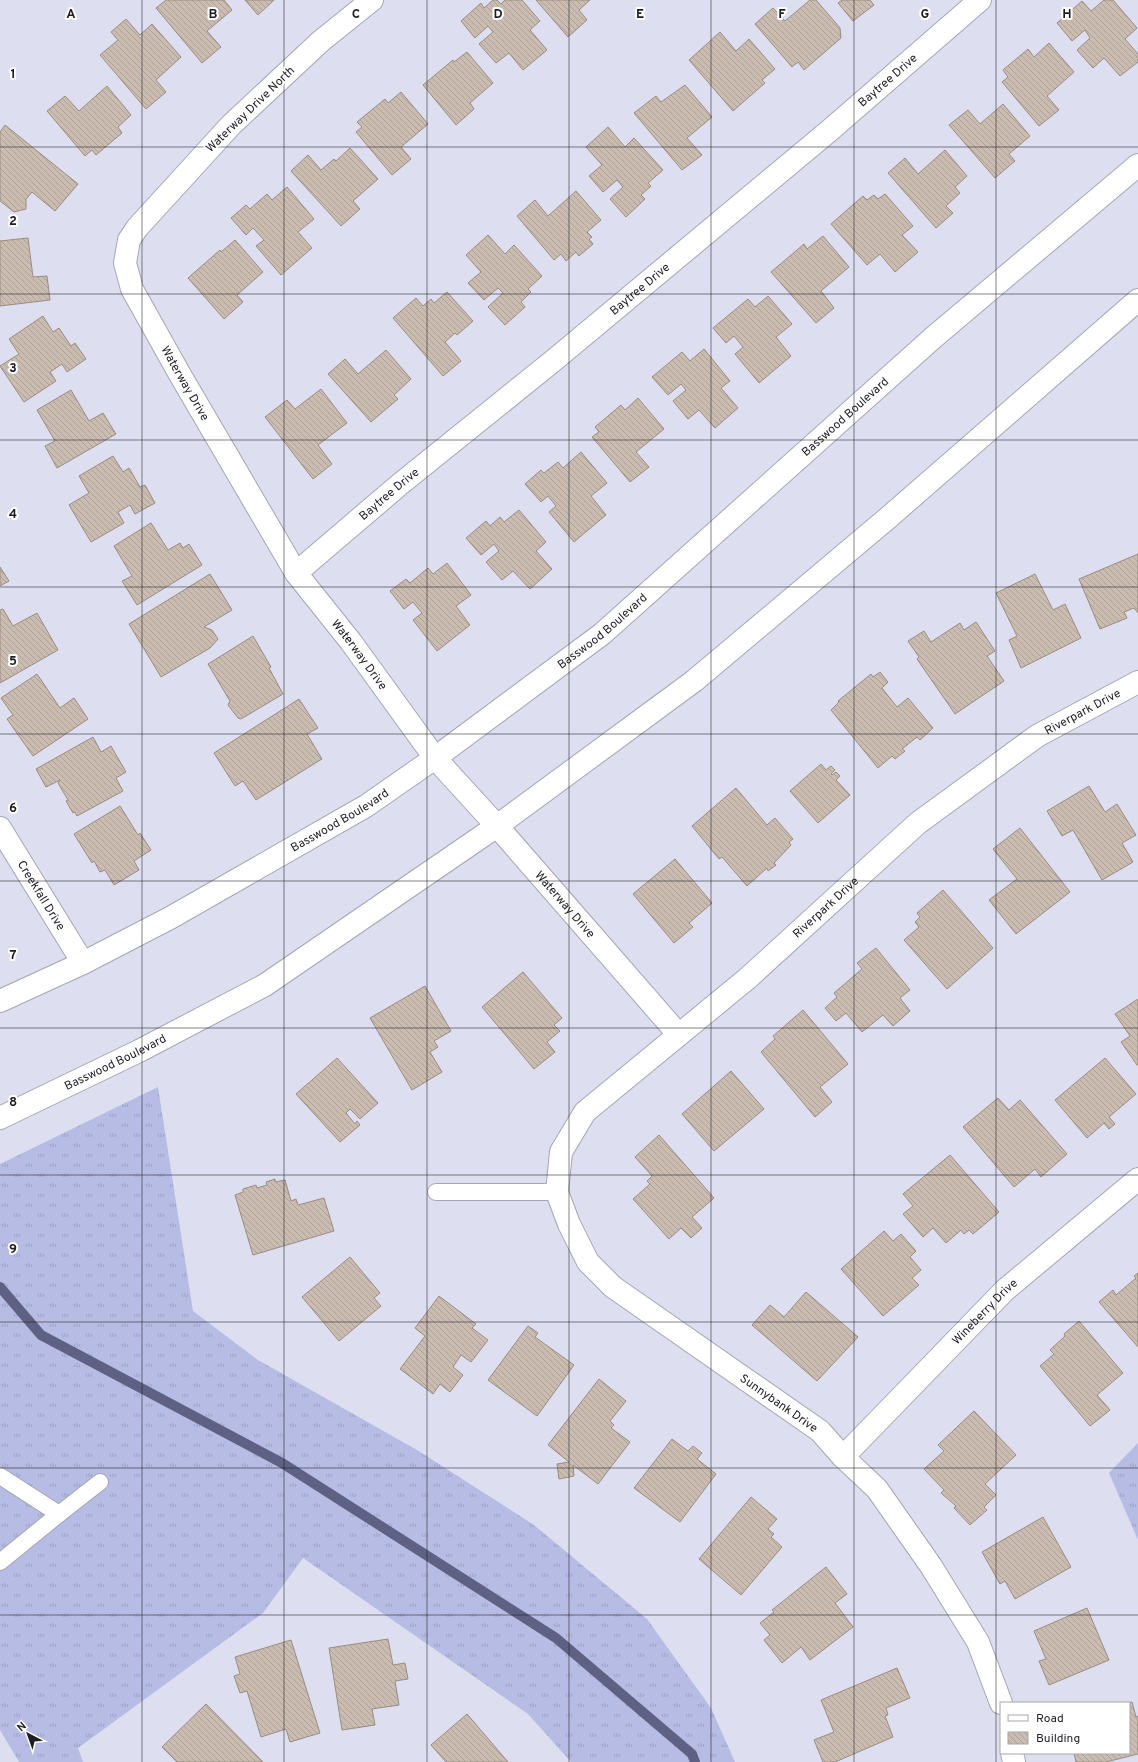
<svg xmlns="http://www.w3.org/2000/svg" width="1138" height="1762" font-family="Overpass,sans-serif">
	<defs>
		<pattern id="grass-tufts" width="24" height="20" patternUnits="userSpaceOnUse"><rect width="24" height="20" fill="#b7bce4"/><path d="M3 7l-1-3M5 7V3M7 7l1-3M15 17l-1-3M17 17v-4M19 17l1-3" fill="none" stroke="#9da1c3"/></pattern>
		<pattern id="building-back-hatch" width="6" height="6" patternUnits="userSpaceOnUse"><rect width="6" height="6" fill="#cabcb1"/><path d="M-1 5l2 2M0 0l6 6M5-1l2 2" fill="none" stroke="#ada198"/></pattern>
	</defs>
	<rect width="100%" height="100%" fill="#dddff0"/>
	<g fill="url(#grass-tufts)">
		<polygon points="158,1087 193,1311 258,1360 417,1450 534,1525 647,1619 711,1708 735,1762 571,1762 528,1714 303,1558 263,1613 78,1748 83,1762 19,1762 0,1730 0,1164"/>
		<polygon points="1138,1443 1138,1540 1109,1473"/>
	</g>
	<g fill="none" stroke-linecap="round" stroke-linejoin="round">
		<polyline stroke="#5e6184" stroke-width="10" points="0,1287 41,1335 282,1463 556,1638 692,1754 695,1762"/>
	</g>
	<g fill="url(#building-back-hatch)" stroke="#998c81">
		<polygon points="166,0 224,0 232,10 207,31 221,47 202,63 156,8"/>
		<polygon points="245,0 274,0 258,15"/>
		<polygon points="493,0 497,0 501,4 505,0 522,0 540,21 530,30 547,50 523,70 509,53 496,63 479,44 493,32 488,26 475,38 461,21 481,3 484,8"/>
		<polygon points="536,0 590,0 579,10 587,20 568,37"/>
		<polygon points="810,0 816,0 840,28 841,38 804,70 798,62 792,67 755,24 773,8 785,21"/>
		<polygon points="842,0 870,0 874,5 853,21 838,3"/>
		<polygon points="1104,0 1113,0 1137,28 1125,39 1138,54 1138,62 1120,76 1104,58 1093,68 1077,50 1090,38 1085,30 1072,41 1057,23 1082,1 1091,11"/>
		<polygon points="126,19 140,35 152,24 181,57 156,80 166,92 146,109 100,55 118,40 111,32"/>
		<polygon points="720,32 736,51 749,39 775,69 762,80 765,83 733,111 689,60"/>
		<polygon points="1049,43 1074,72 1047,96 1059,110 1039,126 1002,82 1008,77 1003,70 1028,49 1034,57"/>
		<polygon points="467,52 493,83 470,103 474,109 456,125 423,85 453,60 454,62"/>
		<polygon points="685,85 712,117 687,138 702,155 682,170 634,113 656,96 661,102"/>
		<polygon points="107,86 131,115 118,127 122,133 96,155 92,150 85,156 47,111 65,96 79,111"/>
		<polygon points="401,92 428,124 401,147 411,159 392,175 356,132 362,127 357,122 385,99 388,103"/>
		<polygon points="1003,104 1030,136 1009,154 1015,161 995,178 949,125 968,110 980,124"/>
		<polygon points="5,125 78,184 55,211 32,192 26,199 26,209 14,212 0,201 0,132"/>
		<polygon points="608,127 625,147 634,138 663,170 648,183 651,186 641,195 645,199 626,217 610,199 623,187 617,180 603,192 589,176 602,165 586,147"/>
		<polygon points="350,148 378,179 353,201 360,209 341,226 291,171 308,155 321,170 334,159 336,161"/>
		<polygon points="945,150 967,176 955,187 960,193 946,206 953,213 936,228 888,173 905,158 918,174"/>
		<polygon points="287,187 314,219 298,232 312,248 281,275 256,246 264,240 253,228 246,235 231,218 246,205 250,209 267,194 272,200"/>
		<polygon points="576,191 601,220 587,232 592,237 589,239 593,244 579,256 576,252 566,261 561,254 554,260 517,216 535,200 548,216"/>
		<polygon points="885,194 913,226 902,235 918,252 895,272 880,254 867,265 831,224 863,196 867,200 874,195 878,199"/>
		<polygon points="488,235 505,254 514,245 542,276 528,289 531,292 521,302 525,307 505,325 488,307 503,293 498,288 484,300 468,283 481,272 466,255"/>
		<polygon points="823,236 849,267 821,291 834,308 816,323 771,272 804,244 807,249"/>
		<polygon points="28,238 33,277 47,276 50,300 0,306 0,241"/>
		<polygon points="235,240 263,272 237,295 243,302 224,319 188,278 220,250 221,252"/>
		<polygon points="447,292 473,321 457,335 455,333 445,342 461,361 443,376 393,318 416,298 423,306 431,299 434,303"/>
		<polygon points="768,296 792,324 776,337 791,356 759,383 735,354 743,347 734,336 726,343 713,328 748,299 755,307"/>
		<polygon points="43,316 53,332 59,328 71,346 75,343 86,359 67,372 62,364 50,372 56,381 24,402 0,366 19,354 9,339"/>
		<polygon points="704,349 730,381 721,388 738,408 715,428 699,410 688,419 673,401 686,390 681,384 668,395 652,377 682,352 690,361"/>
		<polygon points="386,350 411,379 394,395 398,399 371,422 328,374 345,359 358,374"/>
		<polygon points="321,389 347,423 318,445 332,464 313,479 265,417 287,400 295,409"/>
		<polygon points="71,390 89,421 103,413 116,434 57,468 45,446 55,441 37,410"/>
		<polygon points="638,398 664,429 636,452 649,467 630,482 592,437 599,432 595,427 621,405 625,410"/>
		<polygon points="581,452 607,483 591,496 606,515 574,542 549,512 556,506 548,496 541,502 525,484 541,470 544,473 558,462 563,468"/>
		<polygon points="113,456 123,472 129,468 140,487 145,485 155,503 135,514 130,505 118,512 124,523 91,542 69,505 89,493 79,476"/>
		<polygon points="519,510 546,542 536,551 552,569 530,589 513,571 502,580 486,562 499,551 494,544 481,555 466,538 486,521 490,526 500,517 504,522"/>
		<polygon points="151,523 168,550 180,543 183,548 189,544 202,565 137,605 122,581 132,576 114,546"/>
		<polygon points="1138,554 1138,613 1134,608 1124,612 1127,618 1100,629 1079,579"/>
		<polygon points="447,563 471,595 456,606 470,625 437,651 413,620 422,613 413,602 404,609 390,591 406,579 410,583 428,568 433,574"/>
		<polygon points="0,567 9,581 0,586"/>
		<polygon points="210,574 232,610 204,627 212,630 218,639 210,648 161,677 129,624"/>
		<polygon points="1035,574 1053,610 1065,604 1081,638 1021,668 1009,640 1017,636 996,593"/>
		<polygon points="3,609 13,626 37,613 58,650 0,683 0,610"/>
		<polygon points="976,622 995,651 987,656 1004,681 955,714 917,659 919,657 908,641 924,631 931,642 960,623 964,630"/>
		<polygon points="253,636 271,667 269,668 283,694 241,719 238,718 228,705 230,701 208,664"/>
		<polygon points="880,672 888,682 882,688 897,707 908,698 933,728 920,740 917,737 902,749 905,751 895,759 892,756 878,768 831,710 839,702 838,701 871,674 873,677"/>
		<polygon points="37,674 60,708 74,698 88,719 33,756 7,719 13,715 1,698"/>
		<polygon points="299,699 318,728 307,734 322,759 256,800 243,781 235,786 214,753"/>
		<polygon points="93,737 101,752 111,746 126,772 116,778 123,791 77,816 75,812 73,813 66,801 68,800 58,783 60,780 46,787 36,769"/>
		<polygon points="821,764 826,770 831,766 835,770 831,774 832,775 836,772 840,776 836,780 850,795 818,823 790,791"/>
		<polygon points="1089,786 1105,812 1117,804 1136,835 1122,843 1133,862 1102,880 1073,830 1062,836 1047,811"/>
		<polygon points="736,788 767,825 775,818 793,839 789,842 791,845 774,863 776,865 768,871 767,868 747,886 722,857 719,859 692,826"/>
		<polygon points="120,806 138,835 140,833 151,850 134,861 139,870 114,885 105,870 100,872 94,861 92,863 74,834"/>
		<polygon points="1020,828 1070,892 1016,934 989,900 1017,879 993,849"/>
		<polygon points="675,859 712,903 689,923 693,927 674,943 633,894"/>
		<polygon points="943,890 993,948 947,989 904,940 919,927 915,922 920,917 917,913"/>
		<polygon points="876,948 910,990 900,998 910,1011 893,1026 883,1015 862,1032 846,1013 836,1021 825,1008 837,997 834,993 862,969 857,963"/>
		<polygon points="523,972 562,1018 554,1025 560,1031 547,1042 555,1052 534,1069 482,1007"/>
		<polygon points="425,986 451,1031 434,1041 438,1047 430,1052 442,1072 412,1090 370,1018"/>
		<polygon points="1138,999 1138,1065 1137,1065 1121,1042 1130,1036 1115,1014"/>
		<polygon points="803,1010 848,1064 820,1087 832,1102 815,1117 761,1052 775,1039 773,1036"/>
		<polygon points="337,1058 378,1103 360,1119 350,1109 346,1113 355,1124 357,1121 360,1125 340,1142 296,1094"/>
		<polygon points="1105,1058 1136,1094 1109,1117 1115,1124 1109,1129 1104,1123 1087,1138 1055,1100"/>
		<polygon points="731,1071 764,1109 714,1151 682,1114"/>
		<polygon points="998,1098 1009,1110 1020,1100 1067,1154 1041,1177 1035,1169 1014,1187 963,1127"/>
		<polygon points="659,1135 714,1198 692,1217 702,1228 691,1238 681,1228 669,1239 633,1199 650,1184 647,1181 652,1176 635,1157"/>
		<polygon points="950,1155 999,1212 973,1234 969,1230 964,1234 961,1230 946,1243 933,1228 923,1237 903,1214 913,1206 903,1194"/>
		<polygon points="275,1179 275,1182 285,1180 291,1201 296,1199 298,1205 324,1198 334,1231 253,1255 235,1195 243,1192 243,1189 256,1185 257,1188 267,1185 266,1182"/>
		<polygon points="884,1231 893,1241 901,1234 916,1251 910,1257 921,1270 912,1278 919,1285 883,1316 841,1269"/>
		<polygon points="350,1257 380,1293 374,1298 381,1306 339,1341 302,1297"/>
		<polygon points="1138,1273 1138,1347 1099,1302 1113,1290 1116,1295 1136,1278 1134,1276"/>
		<polygon points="806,1292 858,1337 817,1381 752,1325 770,1305 784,1317"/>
		<polygon points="439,1296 476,1324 472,1328 488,1340 471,1362 461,1355 453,1367 463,1375 450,1392 440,1384 433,1394 400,1369 425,1336 415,1328"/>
		<polygon points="1079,1321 1123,1373 1097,1395 1110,1410 1090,1426 1040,1366 1054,1354 1050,1350 1065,1336 1064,1334"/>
		<polygon points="528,1326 538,1333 535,1337 574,1365 537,1416 488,1380"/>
		<polygon points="599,1379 626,1401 610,1421 614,1425 611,1428 630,1442 598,1484 573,1465 574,1476 559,1479 557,1464 569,1462 548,1445"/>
		<polygon points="974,1411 1016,1455 985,1484 996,1495 984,1507 987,1510 970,1525 954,1508 956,1506 941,1493 944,1490 924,1469 944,1451 938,1445"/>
		<polygon points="672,1439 688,1451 693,1446 702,1453 697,1459 716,1474 680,1522 634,1488"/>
		<polygon points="751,1497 777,1519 768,1529 774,1534 771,1537 782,1547 741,1595 699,1559"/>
		<polygon points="1043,1517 1071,1567 1015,1599 1005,1581 1000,1584 982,1552"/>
		<polygon points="826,1567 847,1594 835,1603 853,1627 810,1660 801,1647 782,1663 764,1640 770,1635 760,1623 774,1612 772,1610"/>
		<polygon points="1087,1608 1109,1660 1049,1685 1039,1661 1046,1659 1034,1631"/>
		<polygon points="388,1639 393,1665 405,1663 408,1679 395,1681 399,1705 372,1709 375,1725 342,1730 329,1648"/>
		<polygon points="291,1640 320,1733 290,1742 286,1729 261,1737 247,1691 240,1693 234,1676 240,1674 235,1657"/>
		<polygon points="897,1668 910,1698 886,1708 888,1715 885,1716 893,1737 835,1762 823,1762 814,1740 834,1732 821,1700"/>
		<polygon points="1132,1702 1136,1717 1138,1716 1138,1754 1106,1762 1076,1762 1074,1753 1129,1753 1129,1703"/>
		<polygon points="206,1704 263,1762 177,1762 162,1747"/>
		<polygon points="467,1714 508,1762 446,1762 431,1745"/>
	</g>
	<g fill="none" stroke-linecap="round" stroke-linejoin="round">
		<defs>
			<g id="lane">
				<polyline points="436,1192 557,1192"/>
				<polyline points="0,1476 59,1514 100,1482"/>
				<polyline points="0,1562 59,1514"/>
			</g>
			<g id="street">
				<path id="s1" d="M372,0l-51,41 -90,84 -94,103 -8,12 -4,23 7,26 47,84 117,200 55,69 84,116 62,68 182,209"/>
				<path id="s2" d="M296,573l103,-88 154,-124 276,-230 151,-131"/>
				<path id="s3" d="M0,828l83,135"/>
				<path id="s4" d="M843,1457l162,-167 133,-111"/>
				<path id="s5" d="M1001,1703l-23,-61 -47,-76 -54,-77 -34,-32 -23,-26 -207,-144 -25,-25 -19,-38 -12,-32 4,-40 24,-40 163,-134 170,-155 119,-87 101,-54"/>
				<polyline points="1012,1753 1014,1762"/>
			</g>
			<g id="secondary">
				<path id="s6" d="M0,1001l83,-38 87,-45 196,-112 69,-48 167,-124 332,-297 204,-172"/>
				<path id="s7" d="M0,1118l139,-67 126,-66 232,-159 197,-145 195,-164 249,-217"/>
			</g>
		</defs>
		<use href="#lane" stroke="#a4a6b5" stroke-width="18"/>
		<use href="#street" stroke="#a4a6b5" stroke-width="24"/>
		<use href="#secondary" stroke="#a4a6b5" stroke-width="24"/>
		<use href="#lane" stroke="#fff" stroke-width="16"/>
		<use href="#street" stroke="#fff" stroke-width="22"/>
		<use href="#secondary" stroke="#fff" stroke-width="22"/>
	</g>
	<path fill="none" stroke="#1d1d23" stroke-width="1" stroke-opacity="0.55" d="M142,0v1762M284,0v1762M427,0v1762M569,0v1762M711,0v1762M854,0v1762M996,0v1762M0,147h1138M0,294h1138M0,440h1138M0,587h1138M0,734h1138M0,881h1138M0,1028h1138M0,1175h1138M0,1322h1138M0,1468h1138M0,1615h1138"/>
	<g text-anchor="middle" stroke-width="4" stroke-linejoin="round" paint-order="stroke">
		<g font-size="12" fill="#1d1d23" stroke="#fff">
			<text dy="4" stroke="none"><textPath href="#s2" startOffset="770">Baytree Drive</textPath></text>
			<text transform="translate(250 109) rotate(-44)" y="4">Waterway Drive North</text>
			<text dy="4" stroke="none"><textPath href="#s2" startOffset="446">Baytree Drive</textPath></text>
			<text dy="4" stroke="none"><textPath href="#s1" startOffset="501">Waterway Drive</textPath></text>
			<text dy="4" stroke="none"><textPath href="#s6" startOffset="1033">Basswood Boulevard</textPath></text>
			<text dy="4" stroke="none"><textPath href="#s2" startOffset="122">Baytree Drive</textPath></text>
			<text dy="4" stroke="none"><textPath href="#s6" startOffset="709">Basswood Boulevard</textPath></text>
			<text dy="4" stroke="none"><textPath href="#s1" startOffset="824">Waterway Drive</textPath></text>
			<text dy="4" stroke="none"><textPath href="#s5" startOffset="1421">Riverpark Drive</textPath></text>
			<text dy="4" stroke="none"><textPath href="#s6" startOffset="385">Basswood Boulevard</textPath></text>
			<text dy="4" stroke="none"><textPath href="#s3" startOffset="79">Creekfall Drive</textPath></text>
			<text dy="4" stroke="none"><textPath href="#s1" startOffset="1148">Waterway Drive</textPath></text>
			<text dy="4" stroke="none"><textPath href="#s5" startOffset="1097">Riverpark Drive</textPath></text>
			<text dy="4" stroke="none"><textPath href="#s7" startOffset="128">Basswood Boulevard</textPath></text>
			<text dy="4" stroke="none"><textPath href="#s4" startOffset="203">Wineberry Drive</textPath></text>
			<text transform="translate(779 1403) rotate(35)" y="4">Sunnybank Drive</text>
		</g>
	</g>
	<g font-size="13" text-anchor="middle" font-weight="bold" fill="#1d1d23" stroke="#fff" stroke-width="4" stroke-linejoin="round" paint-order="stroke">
		<text x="71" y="18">A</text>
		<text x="213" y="18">B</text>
		<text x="356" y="18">C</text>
		<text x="498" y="18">D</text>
		<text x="640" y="18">E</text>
		<text x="782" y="18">F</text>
		<text x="925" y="18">G</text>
		<text x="1067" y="18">H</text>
		<text x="13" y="78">1</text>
		<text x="13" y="225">2</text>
		<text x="13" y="372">3</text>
		<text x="13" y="518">4</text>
		<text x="13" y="665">5</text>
		<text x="13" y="812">6</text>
		<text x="13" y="959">7</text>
		<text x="13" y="1106">8</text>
		<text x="13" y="1253">9</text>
	</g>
	<rect x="1000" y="1702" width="130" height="52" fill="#ffffff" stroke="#a5a5a7"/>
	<rect x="1008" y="1715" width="20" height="6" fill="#ffffff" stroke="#a5a5a7"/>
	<text x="1036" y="1722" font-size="12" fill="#1d1d23">Road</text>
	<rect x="1008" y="1732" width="20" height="12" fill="url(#building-back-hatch)" stroke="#a5a5a7"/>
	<text x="1036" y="1742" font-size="12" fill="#1d1d23">Building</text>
	<g transform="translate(28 1734) rotate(319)" stroke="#ffffff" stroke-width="3" paint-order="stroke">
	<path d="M0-3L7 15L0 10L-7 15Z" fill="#1d1d23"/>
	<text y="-6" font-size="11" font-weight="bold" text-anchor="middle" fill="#1d1d23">N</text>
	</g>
</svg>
